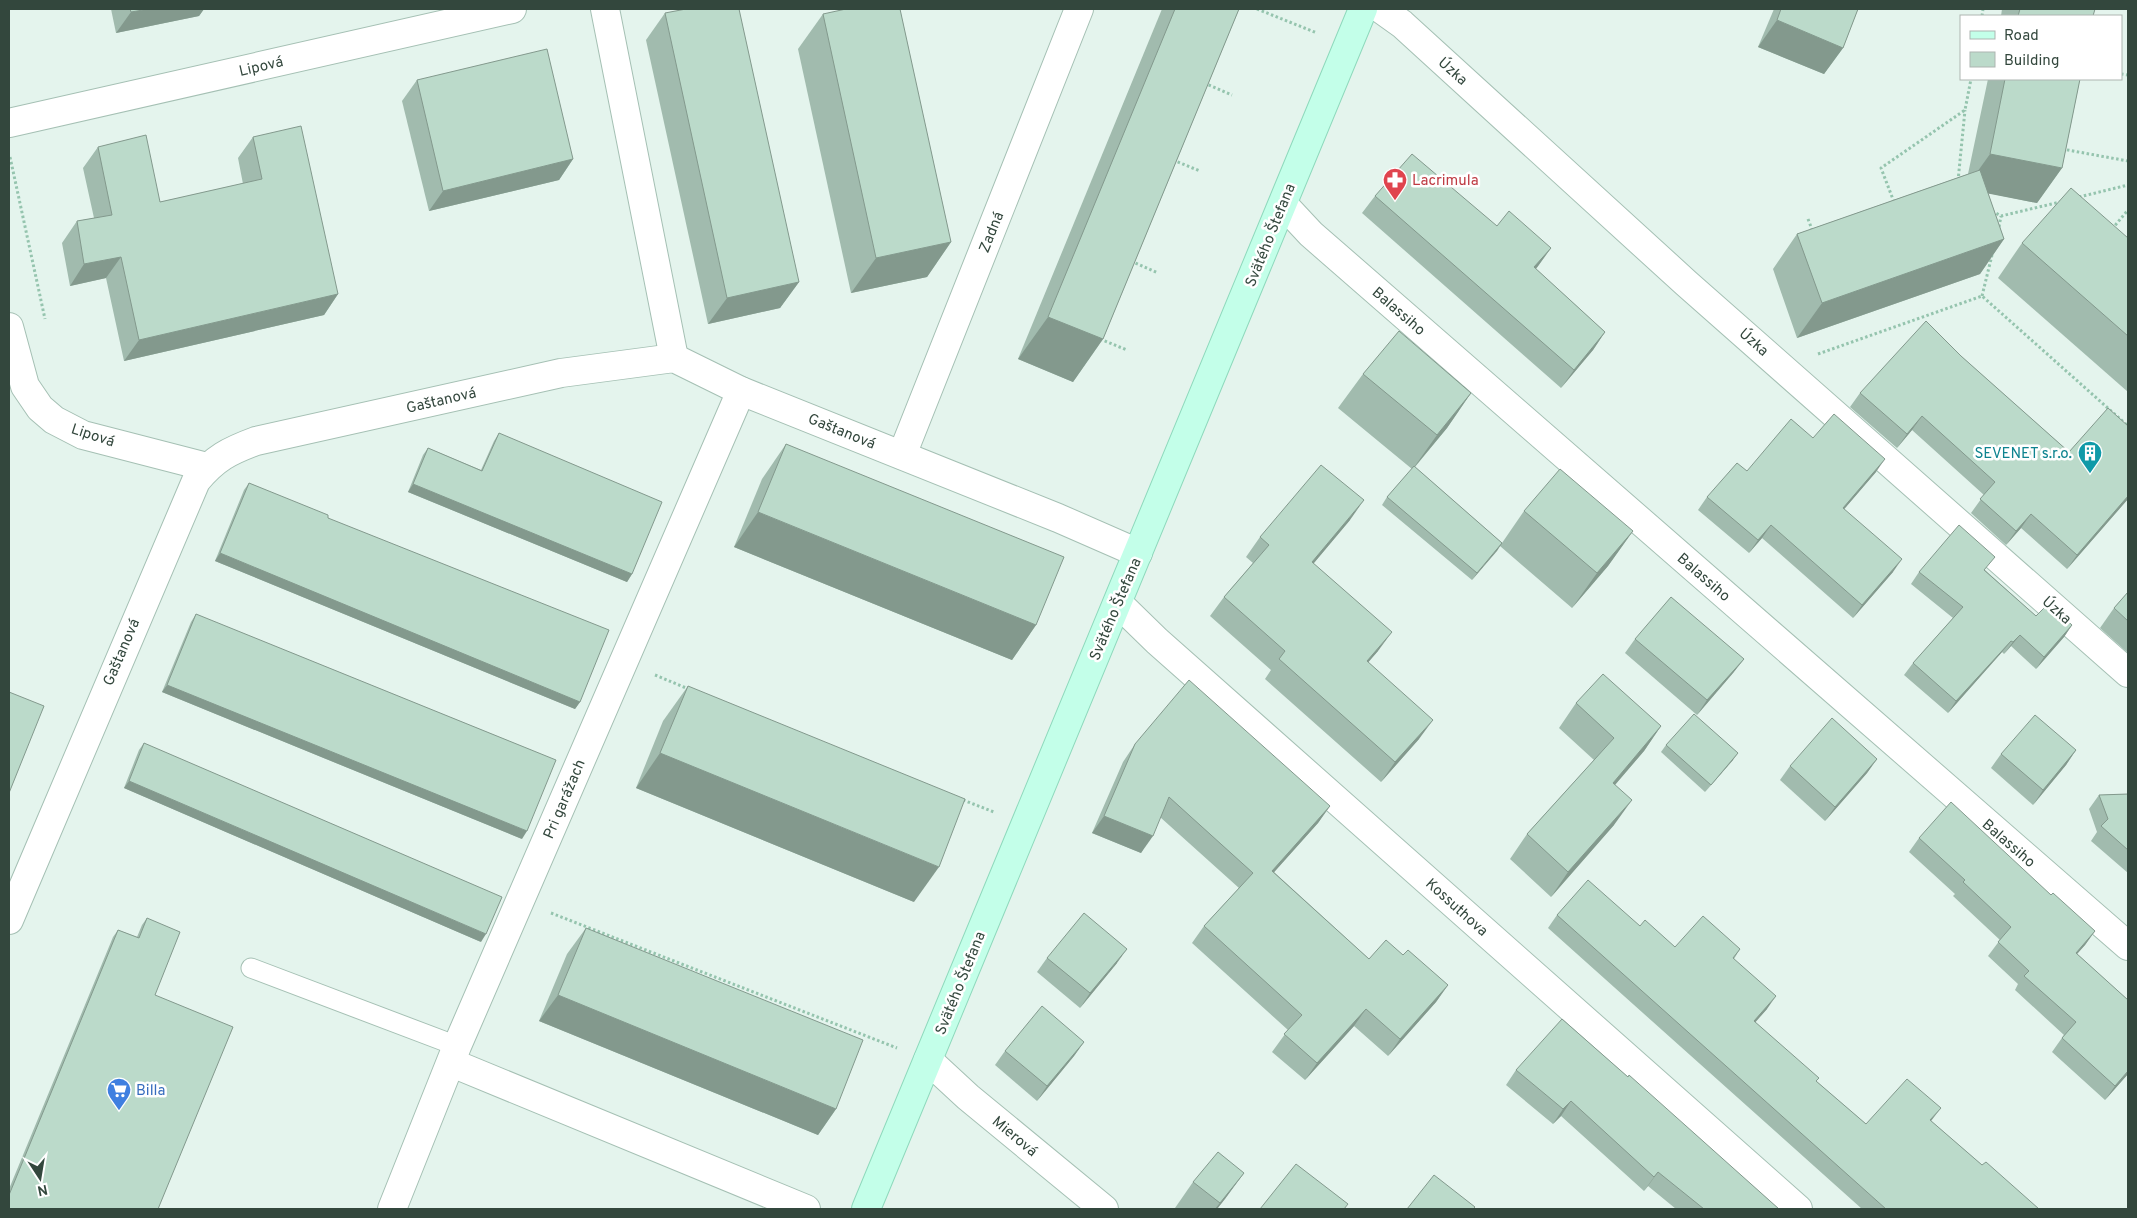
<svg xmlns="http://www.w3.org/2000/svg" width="2137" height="1218" font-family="Overpass,sans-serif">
	<rect width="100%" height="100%" fill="#e4f4ed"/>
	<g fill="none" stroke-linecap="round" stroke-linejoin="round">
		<defs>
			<polyline id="lane" points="251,968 457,1046"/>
			<g id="street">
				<polyline points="605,9 674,358"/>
				<polyline points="1381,9 1402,24 1686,283 2128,673"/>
				<polyline points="9,123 512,9"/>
				<polyline points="1283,204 1311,234 2128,946"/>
				<polyline points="9,327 25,386 40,408 54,420 83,435 207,467"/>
				<polyline points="902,455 1079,9"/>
				<polyline points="1118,603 1157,641 1798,1209"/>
				<path d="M9,920l187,-439c19,-23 33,-30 60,-40l305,-68 113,-15 67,33 317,127 80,35"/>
				<polyline points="928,1060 968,1097 1104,1209"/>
				<polyline points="452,1063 806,1209"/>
				<polyline points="392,1209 457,1046 741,391"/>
			</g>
			<polyline id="secondary" points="866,1209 1363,9"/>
		</defs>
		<use href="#lane" stroke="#a5c0b4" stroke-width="21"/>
		<use href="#street" stroke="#a5c0b4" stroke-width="30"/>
		<use href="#secondary" stroke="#8ed9bc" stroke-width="30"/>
		<g stroke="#95c4ae" stroke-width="3" stroke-dasharray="2.5 2.5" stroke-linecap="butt">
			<polyline points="1257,9 1317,33"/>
			<polyline points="1982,16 1983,9"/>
			<polyline points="2121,74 2128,75"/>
			<polyline points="1204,83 1232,95"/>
			<polyline points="2062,149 2128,161"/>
			<polyline points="10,157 45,319"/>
			<polyline points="1173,160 1200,171"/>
			<polyline points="1958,181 1965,110"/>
			<polyline points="2079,197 2128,185"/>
			<polyline points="1894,202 1881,168 1965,110 1971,79"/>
			<polyline points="1992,211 2001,216 2060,202"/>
			<polyline points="1808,219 1813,232"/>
			<polyline points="1999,227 2001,216"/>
			<polyline points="2112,229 2128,210"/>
			<polyline points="1131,261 1158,273"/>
			<polyline points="1982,296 1992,255"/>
			<polyline points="1100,339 1127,350"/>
			<polyline points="1818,354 1982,296 2128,426"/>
			<polyline points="655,675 691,690"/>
			<polyline points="963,800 994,812"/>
			<polyline points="551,913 897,1048"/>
		</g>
		<use href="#lane" stroke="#fff" stroke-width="19"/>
		<use href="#street" stroke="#fff" stroke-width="28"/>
		<use href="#secondary" stroke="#c3ffe9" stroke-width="28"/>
	</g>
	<g fill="#a1bbae">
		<polygon points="111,9 204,9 199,16 116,33"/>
		<polygon points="1162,9 1239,9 1103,339 1073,382 1018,359"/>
		<polygon points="1774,9 1858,9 1843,48 1824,74 1758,47"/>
		<polygon points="2002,9 2095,9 2093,16 2001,16"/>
		<polygon points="665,13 799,282 780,308 708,324 646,40"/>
		<polygon points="823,14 951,242 927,277 851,293 798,49"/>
		<polygon points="1988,79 2080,79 2062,168 2037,203 1988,193 2004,239 1980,274 1797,338 1773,269 1797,234 1968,174"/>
		<polygon points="417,80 573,159 559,180 429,211 402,101"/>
		<polygon points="253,137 338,294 324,315 124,361 106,278 70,286 62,243 77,221 94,218 83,168 98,147 160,202 243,184 238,158"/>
		<polygon points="1375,196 1497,226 1551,248 1536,269 1605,332 1593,350 1561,388 1362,213"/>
		<polygon points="2128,238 2128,392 1998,278 2022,243"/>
		<polygon points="1961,356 2069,452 2128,499 2067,569 2021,528 2006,545 1971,513 1984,495 1912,430 1897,448 1850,407 1860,393"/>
		<polygon points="1363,374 1471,393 1447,428 1415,467 1502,543 1524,511 1633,531 1608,566 1572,608 1500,546 1472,580 1382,505 1387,497 1412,469 1338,408"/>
		<polygon points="499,433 632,574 627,582 408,492 423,455 428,448 481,470 494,441"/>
		<polygon points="1813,438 1876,472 1844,509 1893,572 1853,618 1762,538 1749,553 1698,510 1707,497 1747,471"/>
		<polygon points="786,444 1036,625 1012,660 734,547 762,479"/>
		<polygon points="249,483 328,518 580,702 575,709 215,561 244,490"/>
		<polygon points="1350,520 1313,564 1378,651 1368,662 1419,739 1381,782 1265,679 1271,670 1210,616 1224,597 1253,563 1246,557 1260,537"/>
		<polygon points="1985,570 2036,616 2072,625 2064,637 2036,669 2011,646 2004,654 2002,652 1948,713 1904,675 1913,663 1953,618 1911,584 1919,572"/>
		<polygon points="2128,592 2128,653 2100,628 2114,608"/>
		<polygon points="196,614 522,839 162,692 191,622"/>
		<polygon points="1635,639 1744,659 1733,673 1697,715 1625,653"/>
		<polygon points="688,686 914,902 636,788 663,721"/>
		<polygon points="1576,703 1661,726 1644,751 1615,785 1614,825 1551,897 1510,859 1527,834 1594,760 1559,728"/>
		<polygon points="144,743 481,942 124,788 139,750"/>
		<polygon points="1135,744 1330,806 1318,823 1274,872 1369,959 1403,955 1448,985 1436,1002 1388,1056 1354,1026 1305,1080 1272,1052 1288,1030 1192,943 1204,926 1239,888 1160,817 1141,853 1092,833 1123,762"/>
		<polygon points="1666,745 1733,760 1705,792 1661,752"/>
		<polygon points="2076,750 2066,765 2033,805 1991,768 2001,754"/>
		<polygon points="1877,759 1867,773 1825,821 1780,780 1790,766"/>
		<polygon points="2128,794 2128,873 2091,841 2097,832 2089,809 2099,795"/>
		<polygon points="1919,838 2051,895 2095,931 2085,945 2077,954 2128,1000 2128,1074 2105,1100 2052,1052 2064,1035 2015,990 2018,984 1988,956 2000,940 1953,896 1955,894 1909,852"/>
		<polygon points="1557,915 1640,926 1675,947 1740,949 1734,959 1767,1009 1755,1022 1816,1081 1866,1124 1931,1121 1982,1165 2039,1209 1862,1209 1548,928"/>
		<polygon points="147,918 155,995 9,1209 9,1189 113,937 118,930 137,937 142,925"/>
		<polygon points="586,928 836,1109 818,1135 539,1021 567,954"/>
		<polygon points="1047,958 1117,963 1080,1008 1037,972"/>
		<polygon points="1084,1042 1074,1056 1037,1101 995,1065 1005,1051"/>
		<polygon points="1516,1070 1628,1077 1779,1209 1676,1209 1648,1186 1644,1191 1561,1116 1553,1124 1506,1085"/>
		<polygon points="1244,1173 1217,1209 1176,1209 1175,1208 1193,1182"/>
	</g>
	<g fill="#83998d">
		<polygon points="149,9 204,9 199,16 116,33 131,12"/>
		<polygon points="1777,20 1843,48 1824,74 1758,47"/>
		<polygon points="1990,154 2062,168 2037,203 1965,189"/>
		<polygon points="573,159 559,180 429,211 443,191"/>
		<polygon points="2004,239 1980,274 1797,338 1822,303"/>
		<polygon points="951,242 927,277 851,293 876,258"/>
		<polygon points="1551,248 1538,266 1522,285 1534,267"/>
		<polygon points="121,257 106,278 70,286 84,264"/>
		<polygon points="799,282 780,308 708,324 727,298"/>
		<polygon points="338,294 324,315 124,361 139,340"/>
		<polygon points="1048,317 1103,339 1073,382 1018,359"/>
		<polygon points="1605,332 1593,350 1561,388 1574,370"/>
		<polygon points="1471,393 1447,428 1412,470 1437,435"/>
		<polygon points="1922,416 1912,430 1897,448 1907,434"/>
		<polygon points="1885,459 1876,472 1834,521 1843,508"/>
		<polygon points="413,484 632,574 627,582 408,492"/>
		<polygon points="2128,496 2128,499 2067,569 2077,555"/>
		<polygon points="1364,500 1350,520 1298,582 1312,562"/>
		<polygon points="758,512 1036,625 1012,660 734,547"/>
		<polygon points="2031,514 2021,528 2006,545 2016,531"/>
		<polygon points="1771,525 1762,538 1749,553 1758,540"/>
		<polygon points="1633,531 1608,566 1572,608 1597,573"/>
		<polygon points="1502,543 1497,551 1472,580 1477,573"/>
		<polygon points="220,553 580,702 575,709 215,561"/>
		<polygon points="1902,559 1893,572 1853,618 1862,605"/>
		<polygon points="2072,625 2064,637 2036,669 2044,657"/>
		<polygon points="1392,632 1378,651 1353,680 1367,661"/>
		<polygon points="2020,635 2011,646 2004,654 2013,642"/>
		<polygon points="2011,641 2002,652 1948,713 1956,701"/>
		<polygon points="1744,659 1733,673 1697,715 1707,700"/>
		<polygon points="167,685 527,831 522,839 162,692"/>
		<polygon points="1433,720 1419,739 1381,782 1395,762"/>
		<polygon points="1661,726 1644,751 1595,808 1613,783"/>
		<polygon points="2076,750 2066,765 2033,805 2043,790"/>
		<polygon points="660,753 939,867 914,902 636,788"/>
		<polygon points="1738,753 1733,760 1705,792 1711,785"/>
		<polygon points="1877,759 1867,773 1825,821 1835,807"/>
		<polygon points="129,781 486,934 481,942 124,788"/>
		<polygon points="1632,800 1614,825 1551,897 1568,872"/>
		<polygon points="1330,806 1318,823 1260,888 1272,871"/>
		<polygon points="1104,816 1153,836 1141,853 1092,833"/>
		<polygon points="2095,931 2085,945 2066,966 2076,953"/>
		<polygon points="1127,949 1117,963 1080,1008 1090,993"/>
		<polygon points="1448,985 1436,1002 1388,1056 1400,1039"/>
		<polygon points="558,995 836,1109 818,1135 539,1021"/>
		<polygon points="1776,996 1767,1009 1745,1034 1754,1021"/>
		<polygon points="1366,1009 1354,1026 1305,1080 1317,1063"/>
		<polygon points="1084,1042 1074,1056 1037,1101 1047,1086"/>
		<polygon points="2128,1071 2128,1074 2105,1100 2115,1086"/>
		<polygon points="1571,1101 1561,1116 1553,1124 1563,1109"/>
		<polygon points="1941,1108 1931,1121 1921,1133 1930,1120"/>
		<polygon points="1658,1172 1648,1186 1644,1191 1654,1177"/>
		<polygon points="1244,1173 1225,1199 1217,1209 1215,1209"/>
	</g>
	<g fill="#bbdaca" stroke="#83998d">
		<polygon points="130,9 149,9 131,12"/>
		<polygon points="686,9 739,9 799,282 727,298 665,13"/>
		<polygon points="846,9 900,9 951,242 876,258 823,14"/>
		<polygon points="1175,9 1239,9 1103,339 1048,317"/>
		<polygon points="1781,9 1858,9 1843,48 1777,20"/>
		<polygon points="2020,9 2095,9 2093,16 2018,16"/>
		<polygon points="547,49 573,159 443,191 417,80"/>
		<polygon points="2005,79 2080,79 2062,168 1990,154"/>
		<polygon points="301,126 338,294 139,340 121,257 84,264 77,221 112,215 98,147 146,135 160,202 262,179 253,137"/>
		<polygon points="1412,154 1497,226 1509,211 1551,248 1534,267 1605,332 1574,370 1375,196"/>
		<polygon points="1980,170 2004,239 1822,303 1797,234"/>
		<polygon points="2071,188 2128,238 2128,336 2022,243"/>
		<polygon points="1926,321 1961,356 2069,452 2108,408 2128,426 2128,496 2077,555 2031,514 2016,531 1980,499 1995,482 1922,416 1907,434 1860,393"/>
		<polygon points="1399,331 1471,393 1437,435 1363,374"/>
		<polygon points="1834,414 1885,459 1843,508 1902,559 1862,605 1771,525 1758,540 1707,497 1737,463 1747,471 1791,419 1813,438"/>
		<polygon points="499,433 662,502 632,574 413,484 428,448 482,471"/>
		<polygon points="786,444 1064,557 1036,625 758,512"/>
		<polygon points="1321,465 1364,500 1312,562 1392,632 1367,661 1433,720 1395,762 1279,659 1285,651 1224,597 1269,545 1260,537"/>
		<polygon points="1414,466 1502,543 1477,573 1387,497"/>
		<polygon points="1560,469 1633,531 1597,573 1524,511"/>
		<polygon points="249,483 328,515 328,518 609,630 580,702 220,553"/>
		<polygon points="1959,525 1995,557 1984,570 2036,616 2048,604 2072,625 2044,657 2020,635 2013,642 2011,641 1956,701 1913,663 1963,607 1919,572"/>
		<polygon points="2128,592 2128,621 2114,608"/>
		<polygon points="1671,597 1744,659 1707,700 1635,639"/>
		<polygon points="196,614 556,760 527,831 167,685"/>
		<polygon points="1603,674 1661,726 1613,783 1632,800 1568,872 1527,834 1614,738 1576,703"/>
		<polygon points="1189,680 1330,806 1272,871 1369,959 1386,940 1403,955 1408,950 1448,985 1400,1039 1366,1009 1317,1063 1284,1034 1302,1015 1204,926 1253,873 1169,797 1153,836 1104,816 1135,744"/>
		<polygon points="688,686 965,799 939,867 660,753"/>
		<polygon points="9,692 44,706 9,793"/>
		<polygon points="1694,714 1738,753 1711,785 1666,745"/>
		<polygon points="2035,715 2076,750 2043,790 2001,754"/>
		<polygon points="1832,718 1877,759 1835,807 1790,766"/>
		<polygon points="144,743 502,897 486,934 129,781"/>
		<polygon points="2128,794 2128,850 2101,826 2108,819 2099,795"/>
		<polygon points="1951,802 2051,895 2053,893 2095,931 2076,953 2128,1000 2128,1071 2115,1086 2062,1038 2076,1022 2024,976 2029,971 1998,942 2011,927 1963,882 1965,880 1919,838"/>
		<polygon points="1588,880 1640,926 1645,920 1675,947 1703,916 1740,949 1733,958 1776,996 1754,1021 1819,1078 1816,1081 1866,1124 1907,1079 1941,1108 1930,1120 1982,1165 1986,1162 2039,1209 1886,1209 1557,915"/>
		<polygon points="1084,913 1127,949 1090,993 1047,958"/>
		<polygon points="147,918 180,932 155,995 233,1027 158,1209 9,1209 9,1195 118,930 139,938"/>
		<polygon points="586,928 863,1040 836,1109 558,995"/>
		<polygon points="1042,1006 1084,1042 1047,1086 1005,1051"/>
		<polygon points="1562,1019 1628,1077 1629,1075 1779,1209 1704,1209 1658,1172 1654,1177 1571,1101 1563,1109 1516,1070"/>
		<polygon points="1218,1152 1244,1173 1220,1203 1193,1182"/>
		<polygon points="1296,1164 1348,1204 1344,1209 1260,1209"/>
		<polygon points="1434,1175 1475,1207 1473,1209 1407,1209"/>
	</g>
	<defs>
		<symbol id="pharmacy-pin" viewBox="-11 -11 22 30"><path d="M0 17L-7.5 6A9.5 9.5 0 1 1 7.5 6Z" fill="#e0444e" stroke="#fff"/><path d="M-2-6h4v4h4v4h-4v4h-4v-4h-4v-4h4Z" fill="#fff"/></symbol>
		<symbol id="building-pin" viewBox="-11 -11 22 30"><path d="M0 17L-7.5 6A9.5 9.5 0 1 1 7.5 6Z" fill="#0f9aa8" stroke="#fff"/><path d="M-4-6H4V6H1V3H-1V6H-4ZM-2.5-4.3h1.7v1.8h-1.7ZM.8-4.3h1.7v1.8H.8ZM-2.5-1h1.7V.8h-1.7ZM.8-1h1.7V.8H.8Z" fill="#fff"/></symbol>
		<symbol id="supermarket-pin" viewBox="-11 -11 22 30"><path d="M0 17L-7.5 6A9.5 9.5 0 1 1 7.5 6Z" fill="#3f7fe0" stroke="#fff"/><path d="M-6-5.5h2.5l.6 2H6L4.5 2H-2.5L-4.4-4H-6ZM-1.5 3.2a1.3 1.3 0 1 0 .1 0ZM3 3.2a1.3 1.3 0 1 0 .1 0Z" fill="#fff"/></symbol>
	</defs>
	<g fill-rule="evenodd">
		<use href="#pharmacy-pin" x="1381" y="166" width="28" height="38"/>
		<use href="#building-pin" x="2076" y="439" width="28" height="38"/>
		<use href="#supermarket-pin" x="105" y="1076" width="28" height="38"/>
	</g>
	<g text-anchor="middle" stroke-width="5" stroke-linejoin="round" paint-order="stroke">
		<g font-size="15" fill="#33473d" stroke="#fff">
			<text transform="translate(261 66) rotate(-13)" y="5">Lipová</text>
			<text transform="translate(1453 71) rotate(42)" y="5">Úzka</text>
			<text transform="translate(991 232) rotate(-68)" y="5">Zadná</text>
			<text transform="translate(1270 235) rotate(-68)" y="5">Svätého Štefana</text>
			<text transform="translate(1399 311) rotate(41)" y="5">Balassiho</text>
			<text transform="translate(1754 342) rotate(41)" y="5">Úzka</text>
			<text transform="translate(441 400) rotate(-13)" y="5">Gaštanová</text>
			<text transform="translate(842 431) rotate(22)" y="5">Gaštanová</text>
			<text transform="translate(93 435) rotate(18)" y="5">Lipová</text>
			<text transform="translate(1704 577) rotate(41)" y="5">Balassiho</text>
			<text transform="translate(1115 609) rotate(-67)" y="5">Svätého Štefana</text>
			<text transform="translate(2057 610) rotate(42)" y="5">Úzka</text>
			<text transform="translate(121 652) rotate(-67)" y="5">Gaštanová</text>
			<text transform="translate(564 799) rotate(-67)" y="5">Pri garážach</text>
			<text transform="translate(2009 843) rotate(41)" y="5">Balassiho</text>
			<text transform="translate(1457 907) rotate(42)" y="5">Kossuthova</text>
			<text transform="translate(960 983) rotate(-68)" y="5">Svätého Štefana</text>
			<text transform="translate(1015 1136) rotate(40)" y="5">Mierová</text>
		</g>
		<g font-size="15" fill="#be3a42" stroke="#fff" text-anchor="start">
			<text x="1412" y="185">Lacrimula</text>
		</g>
		<g font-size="15" fill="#0d838f" stroke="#fff" text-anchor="end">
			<text x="2072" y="458">SEVENET s.r.o.</text>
		</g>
		<g font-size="15" fill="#366cbe" stroke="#fff" text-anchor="start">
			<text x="136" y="1095">Billa</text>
		</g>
	</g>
	<rect width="2137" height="1218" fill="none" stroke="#33473d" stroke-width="20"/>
	<rect x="1960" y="15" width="162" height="65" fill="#ffffff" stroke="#adb5b1"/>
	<rect x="1970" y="31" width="25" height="8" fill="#c3ffe9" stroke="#adb5b1"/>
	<text x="2004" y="40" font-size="15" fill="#33473d">Road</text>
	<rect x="1970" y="52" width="25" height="15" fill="#bbdaca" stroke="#adb5b1"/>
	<text x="2004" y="65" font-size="15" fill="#33473d">Building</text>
	<g transform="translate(40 1178) rotate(168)" stroke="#ffffff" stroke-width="4" paint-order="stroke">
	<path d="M0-4L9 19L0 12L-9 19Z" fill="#33473d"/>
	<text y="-8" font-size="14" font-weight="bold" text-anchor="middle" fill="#33473d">N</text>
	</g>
</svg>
